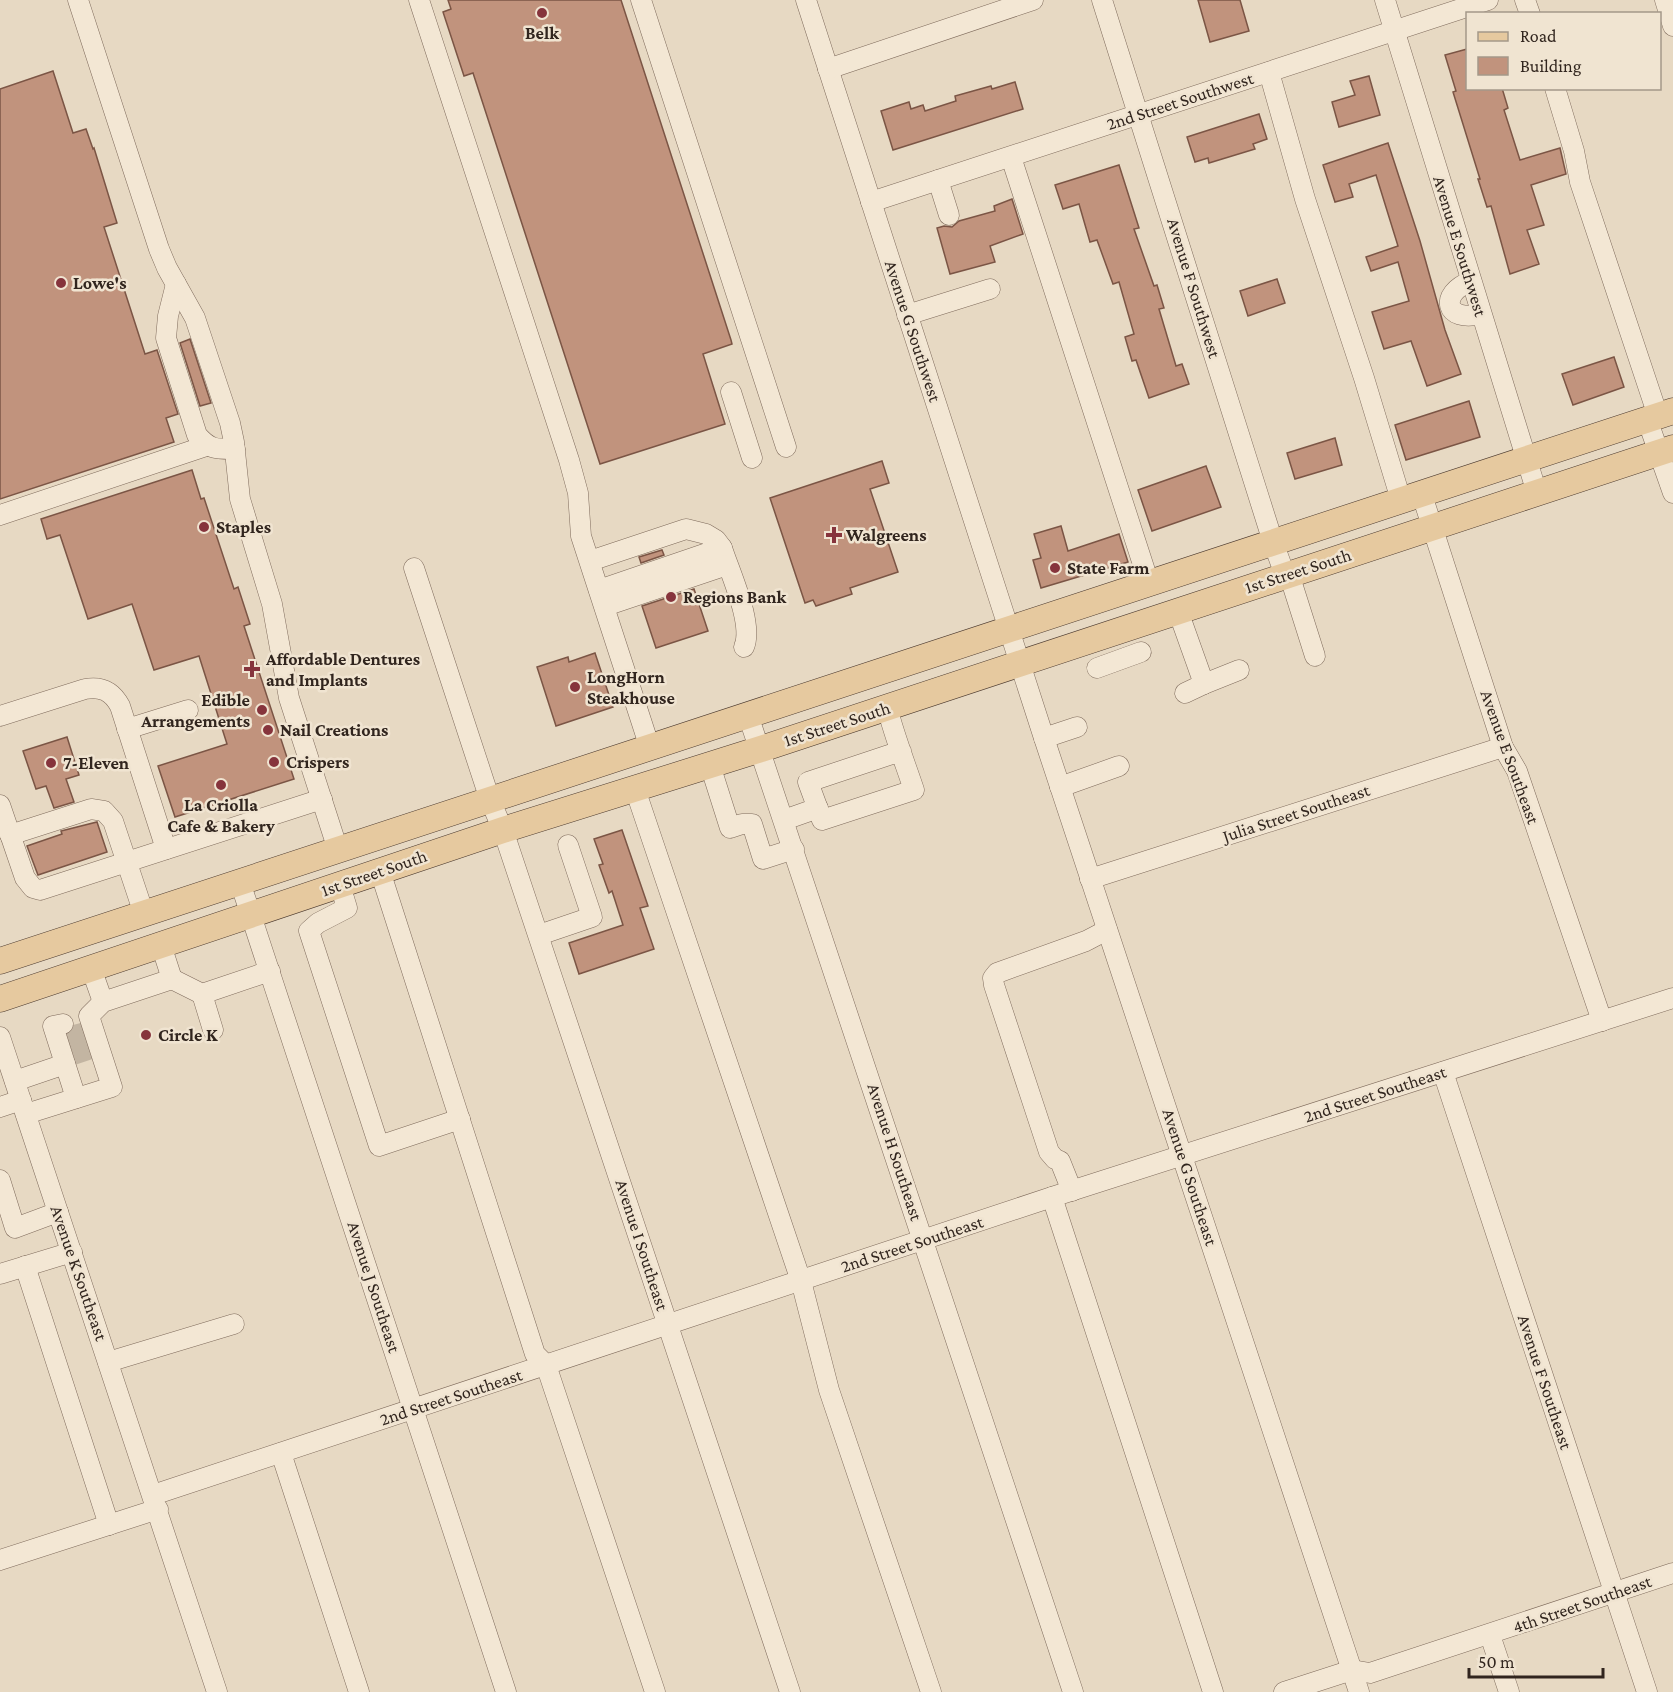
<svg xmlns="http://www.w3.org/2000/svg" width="1673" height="1692" font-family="'Crimson Pro',serif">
	<rect width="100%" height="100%" fill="#e7d9c3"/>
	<g fill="#c1937d" stroke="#7b5545" stroke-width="1.5">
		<polygon points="448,0 621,0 731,340 732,344 703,354 725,424 600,464 473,73 464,76 443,12 451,9"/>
		<polygon points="1198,0 1240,0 1249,31 1210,42"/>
		<polygon points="1467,49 1467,88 1502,88 1508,108 1504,110 1520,160 1560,148 1566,174 1531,185 1544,225 1527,230 1539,264 1510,274 1491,206 1487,207 1478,179 1480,179 1453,92 1456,91 1445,55"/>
		<polygon points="53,71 73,133 86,129 93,149 94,148 117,223 104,227 145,354 157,350 178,414 166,418 174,442 0,499 0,89"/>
		<polygon points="1369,76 1380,115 1339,127 1332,102 1355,95 1350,81"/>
		<polygon points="1015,82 1023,109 893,150 881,111 909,102 911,109 923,105 925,111 956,101 955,96 991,86 992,89"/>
		<polygon points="1259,114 1267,139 1253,144 1255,149 1209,163 1208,158 1195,162 1187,137"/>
		<polygon points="1388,143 1420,241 1445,330 1461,374 1427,386 1411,341 1384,349 1372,312 1409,301 1398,262 1371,271 1366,257 1398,246 1376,175 1349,184 1353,197 1335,202 1323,165"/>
		<polygon points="1119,165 1139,228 1134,229 1154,286 1157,285 1164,308 1159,309 1176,366 1182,364 1189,384 1149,398 1136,360 1132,361 1125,337 1134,334 1119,282 1113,284 1097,240 1090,242 1079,204 1063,209 1055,185"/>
		<polygon points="1012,199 1023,234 990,246 995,262 950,274 937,228 944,226 952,227 959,221 995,211 994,206"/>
		<polygon points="1277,279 1285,303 1248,316 1240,291"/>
		<polygon points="190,339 211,403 200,406 180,343"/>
		<polygon points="1614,357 1624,387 1573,405 1562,374"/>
		<polygon points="1469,401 1480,437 1406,460 1395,425"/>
		<polygon points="1335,438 1342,465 1295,479 1287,453"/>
		<polygon points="882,461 889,483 870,489 898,572 850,588 852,594 816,606 813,600 805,603 770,498"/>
		<polygon points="1206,466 1221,507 1152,531 1138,490"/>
		<polygon points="192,470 201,499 204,498 234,589 238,587 250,624 244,626 294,779 175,817 158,766 227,744 199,656 154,670 132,604 88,619 60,535 47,539 41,519"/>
		<polygon points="1061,526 1068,551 1119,534 1128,562 1041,588 1033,560 1041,558 1034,534"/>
		<polygon points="662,550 664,555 641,563 639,557"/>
		<polygon points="694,589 708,631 656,648 642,606"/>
		<polygon points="595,653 613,707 556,726 537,667 568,657 569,662"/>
		<polygon points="67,737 79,775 66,779 74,802 54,808 46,786 36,789 23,751"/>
		<polygon points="97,822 107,852 38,875 27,846 62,834 61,831"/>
		<polygon points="622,830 648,906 640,908 654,949 579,974 569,943 623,925 612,891 609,893 599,865 603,864 594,839"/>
	</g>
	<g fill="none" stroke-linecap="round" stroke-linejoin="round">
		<g stroke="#c3b5a2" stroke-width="20" stroke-dasharray="20 10" stroke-linecap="butt">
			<polyline points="67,1037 86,1032"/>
			<polyline points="73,1055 91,1049"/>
		</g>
		<defs>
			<g id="minor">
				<polyline points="78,0 159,249 167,268 195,318 230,423 234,442 240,499 272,604 289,698 338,850"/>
				<polyline points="419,0 569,460 578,493 581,536 650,748"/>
				<polyline points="641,0 786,447"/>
				<polyline points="806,0 1044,738 1359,1692"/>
				<polyline points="1102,0 1273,542 1285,575"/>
				<polyline points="1385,0 1537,493"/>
				<polyline points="1525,0 1530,14"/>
				<polyline points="1665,0 1673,26"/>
				<polyline points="828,69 1033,0"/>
				<polyline points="1269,72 1305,199 1364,378 1401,500"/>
				<polyline points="1555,88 1574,151 1580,182 1658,416"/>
				<polyline points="1011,157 1149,583"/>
				<polyline points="938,180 949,215"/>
				<polyline points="871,202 1488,0"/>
				<path d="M1471,281c-33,13 -26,42 10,33"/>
				<path d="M176,284l-8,32 -2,22 31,97c13,15 19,14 38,14"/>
				<polyline points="907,315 990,289"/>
				<polyline points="731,392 752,458"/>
				<polyline points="1647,419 1673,493"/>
				<polyline points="1421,492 1503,747 1517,771 1602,1021"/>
				<polyline points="0,515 206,446"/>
				<path d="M590,561l96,-32 20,5 10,6 6,8c8,25 32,76 22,99"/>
				<polyline points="414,568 490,800 503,830 790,1692"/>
				<polyline points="1289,574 1315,656"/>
				<polyline points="599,590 722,548"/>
				<polyline points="605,606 727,565"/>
				<polyline points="1178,611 1204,684 1239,670"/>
				<polyline points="1097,668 1141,652"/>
				<polyline points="1185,693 1204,684"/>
				<path d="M887,707c7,28 18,56 27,83l-92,30 -14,-38 93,-31"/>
				<polyline points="748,715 1073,1692"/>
				<path d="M0,716l85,-27c16,-3 27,2 35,17l46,143"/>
				<polyline points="127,729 188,710"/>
				<polyline points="1044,738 1077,727"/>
				<polyline points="710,765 730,828 742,824 752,824 763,859 794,849"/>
				<polyline points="1060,787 1119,766"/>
				<polyline points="635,789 801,1281 829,1390 931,1692"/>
				<polyline points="0,805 25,878 33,888 40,890 322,799"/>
				<polyline points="784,820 818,808"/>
				<polyline points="10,835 91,809 104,811 113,821 144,914"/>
				<polyline points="380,871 535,1354 546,1365 655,1692"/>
				<polyline points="1090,879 1503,747"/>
				<polyline points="240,882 506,1692"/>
				<polyline points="340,885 347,908 318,923 309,931 379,1146 460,1119"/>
				<polyline points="539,935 592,917 568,845"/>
				<polyline points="161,945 172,979"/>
				<polyline points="91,968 103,1002"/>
				<polyline points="202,994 213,1030"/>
				<polyline points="63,1024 53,1026 76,1098"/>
				<polyline points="0,1037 217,1692"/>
				<polyline points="1443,1072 1647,1692"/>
				<polyline points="15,1081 65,1064"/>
				<polyline points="0,1107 21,1100"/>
				<polyline points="26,1114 112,1087 89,1016 103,1002 172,979 202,994 270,971"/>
				<polyline points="0,1180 15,1228 58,1212"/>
				<polyline points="1072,1191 1060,1161 1055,1159 1049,1152 994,985 993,978 997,973 1086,941 1107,930"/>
				<polyline points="1052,1197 1213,1692"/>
				<polyline points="25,1266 109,1525"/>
				<polyline points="0,1274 72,1252"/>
				<polyline points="108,1362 234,1324"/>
				<polyline points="281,1453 359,1692"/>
				<polyline points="153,1495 1052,1197 1673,998"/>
				<polyline points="0,1560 158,1509"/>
				<polyline points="1490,1635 1509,1692"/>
				<polyline points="1284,1692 1352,1670 1370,1673 1673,1573"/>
			</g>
			<g id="major">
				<polyline points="0,961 1673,411"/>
				<polyline points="0,999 503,830 761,749 1673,448"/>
			</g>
		</defs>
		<use href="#minor" stroke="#7f6b5c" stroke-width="21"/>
		<use href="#major" stroke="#4d3b30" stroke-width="27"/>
		<use href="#minor" stroke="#f3e7d4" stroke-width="20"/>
		<use href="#major" stroke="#e6c99f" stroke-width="26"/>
	</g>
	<g fill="#86343c" stroke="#f0e4d1" stroke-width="2">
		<circle cx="542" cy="13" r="6"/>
		<circle cx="61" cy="283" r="6"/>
		<circle cx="204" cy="527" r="6"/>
		<path d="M831 526h6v6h6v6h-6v6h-6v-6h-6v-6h6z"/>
		<circle cx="1055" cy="568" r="6"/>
		<circle cx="671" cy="597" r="6"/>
		<path d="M249 660h6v6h6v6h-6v6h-6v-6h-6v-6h6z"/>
		<circle cx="575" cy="687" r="6"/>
		<circle cx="262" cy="710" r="6"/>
		<circle cx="268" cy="730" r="6"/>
		<circle cx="274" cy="762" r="6"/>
		<circle cx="51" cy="763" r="6"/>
		<circle cx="221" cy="785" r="6"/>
		<circle cx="146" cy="1035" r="6"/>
	</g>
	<g text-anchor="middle" stroke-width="5" stroke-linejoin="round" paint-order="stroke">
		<g font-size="18" font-weight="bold" fill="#31251e" stroke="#f0e4d1" text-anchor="start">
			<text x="542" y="39" text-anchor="middle">Belk</text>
			<text x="73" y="289">Lowe's</text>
			<text x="216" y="533">Staples</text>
			<text x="846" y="541">Walgreens</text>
			<text x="1067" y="574">State Farm</text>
			<text x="683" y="603">Regions Bank</text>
			<text x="266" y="665">Affordable Dentures<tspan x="266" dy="21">and Implants</tspan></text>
			<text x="587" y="683">LongHorn<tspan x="587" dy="21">Steakhouse</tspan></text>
			<text x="250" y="706" text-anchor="end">Edible<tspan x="250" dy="21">Arrangements</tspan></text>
			<text x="280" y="736">Nail Creations</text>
			<text x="286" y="768">Crispers</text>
			<text x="63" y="769">7-Eleven</text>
			<text x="221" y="811" text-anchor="middle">La Criolla<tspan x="221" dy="21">Cafe &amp; Bakery</tspan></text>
			<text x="158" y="1041">Circle K</text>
		</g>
		<g font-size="18" fill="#31251e" stroke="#f0e4d1">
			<text transform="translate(1180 101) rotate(-18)" y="6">2nd Street Southwest</text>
			<text transform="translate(1460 246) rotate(73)" y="6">Avenue E Southwest</text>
			<text transform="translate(1194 288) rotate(73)" y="6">Avenue F Southwest</text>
			<text transform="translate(913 331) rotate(72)" y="6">Avenue G Southwest</text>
			<text transform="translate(1298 571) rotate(-18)" y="6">1st Street South</text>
			<text transform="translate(837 724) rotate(-18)" y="6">1st Street South</text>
			<text transform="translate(1510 757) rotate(70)" y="6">Avenue E Southeast</text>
			<text transform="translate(1296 813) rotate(-18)" y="6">Julia Street Southeast</text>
			<text transform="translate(374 873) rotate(-19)" y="6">1st Street South</text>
			<text transform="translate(1375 1094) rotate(-18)" y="6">2nd Street Southeast</text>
			<text transform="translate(895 1152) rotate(72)" y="6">Avenue H Southeast</text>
			<text transform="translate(1190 1177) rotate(72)" y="6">Avenue G Southeast</text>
			<text transform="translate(912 1244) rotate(-18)" y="6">2nd Street Southeast</text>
			<text transform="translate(642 1245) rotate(72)" y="6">Avenue I Southeast</text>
			<text transform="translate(79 1273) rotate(71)" y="6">Avenue K Southeast</text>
			<text transform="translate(374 1287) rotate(72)" y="6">Avenue J Southeast</text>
			<text transform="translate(1545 1382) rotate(72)" y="6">Avenue F Southeast</text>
			<text transform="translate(451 1397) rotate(-18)" y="6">2nd Street Southeast</text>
			<text transform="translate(1582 1604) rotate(-19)" y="6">4th Street Southeast</text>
		</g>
	</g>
	<rect x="1466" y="12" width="195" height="78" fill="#f0e4d1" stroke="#a49889" stroke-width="1.5"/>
	<rect x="1478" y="32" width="30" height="9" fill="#e6c99f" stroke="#a49889" stroke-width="1.5"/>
	<text x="1520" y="42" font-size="18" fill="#31251e">Road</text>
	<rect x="1478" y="57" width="30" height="18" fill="#c1937d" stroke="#a49889" stroke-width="1.5"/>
	<text x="1520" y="72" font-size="18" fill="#31251e">Building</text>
	<path d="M1469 1668v9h134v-9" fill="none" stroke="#31251e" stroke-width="3"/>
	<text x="1478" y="1668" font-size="18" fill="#31251e" stroke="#f0e4d1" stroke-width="4.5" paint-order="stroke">50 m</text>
</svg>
